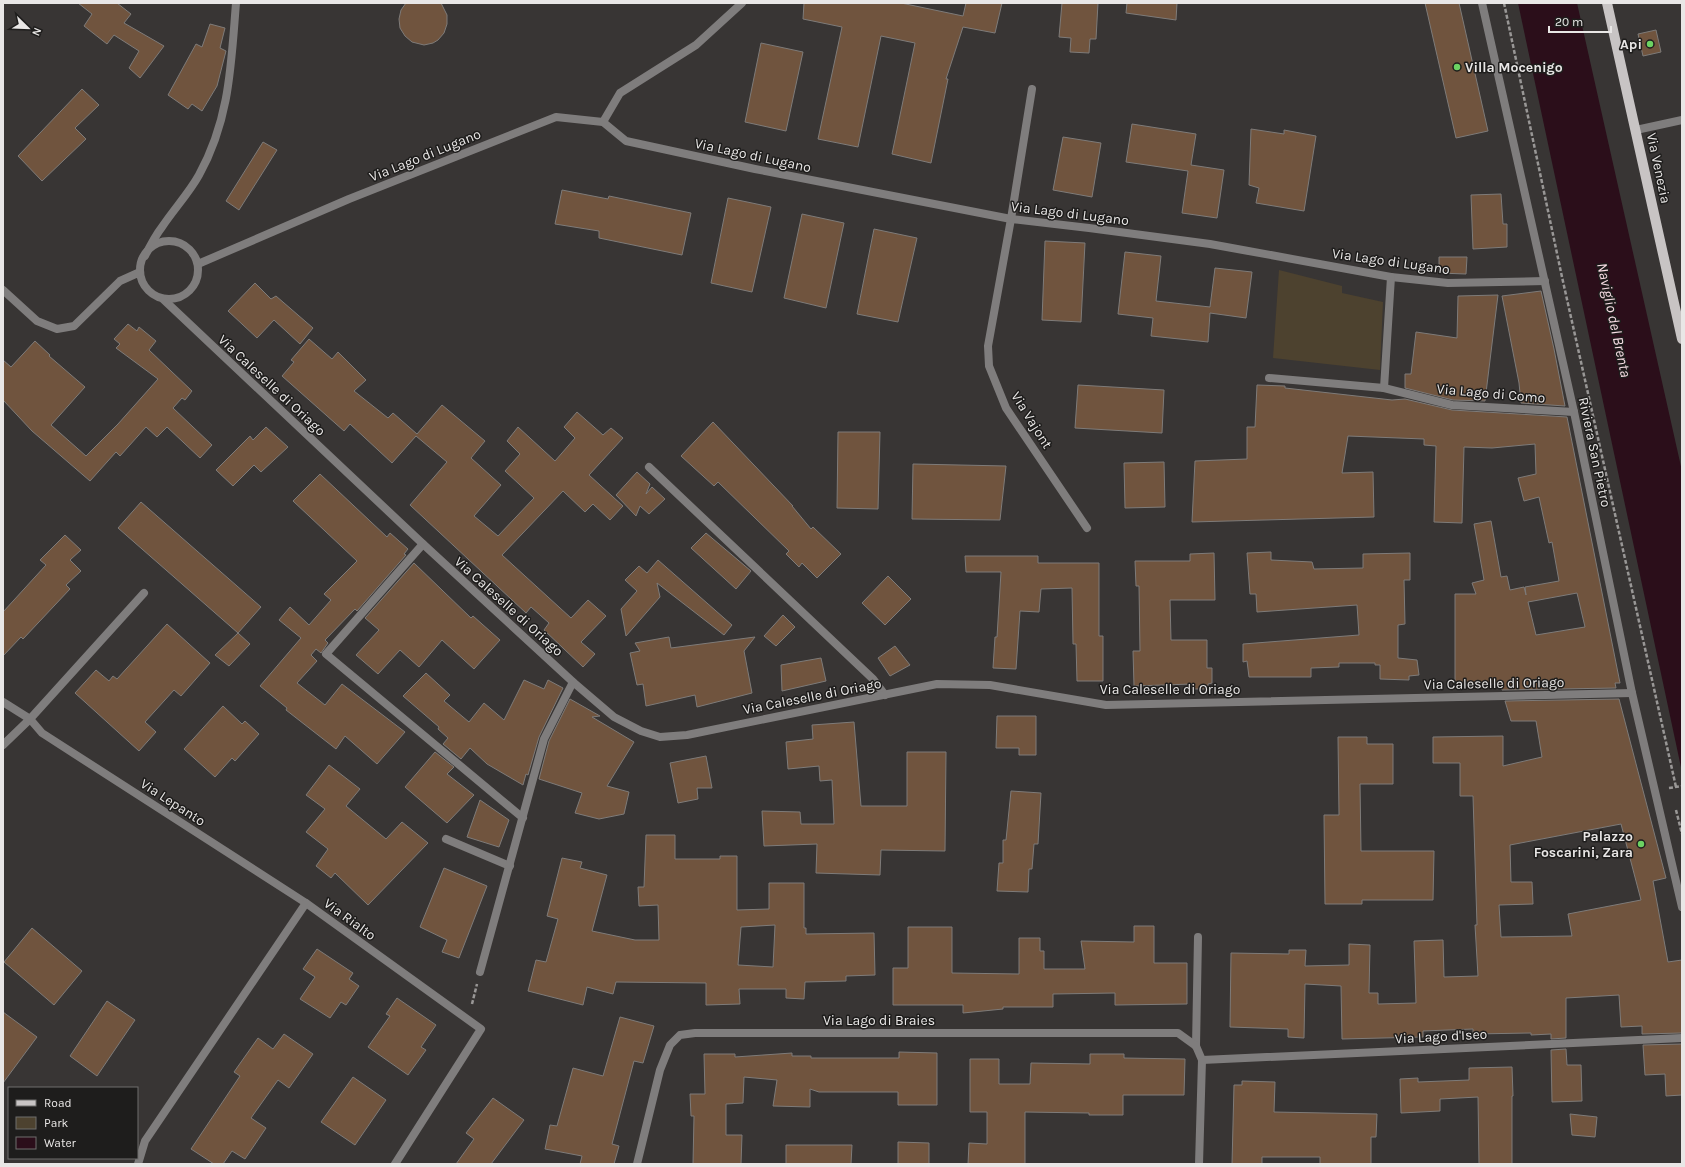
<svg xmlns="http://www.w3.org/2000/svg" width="1685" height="1167" font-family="Karla,sans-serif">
	<rect width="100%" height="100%" fill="#383534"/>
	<polygon fill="#4d422f" points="1279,270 1342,286 1342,293 1383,302 1380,370 1273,358"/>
	<polygon fill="#2b0e1a" points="1518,3 1577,3 1682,471 1682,772"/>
	<g fill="#70543e" stroke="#7e7b79" fill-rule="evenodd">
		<polygon points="78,3 117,3 131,14 124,23 164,46 140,78 129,68 139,51 114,35 107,44 84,26 92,14"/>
		<polygon points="406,3 441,3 447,15 447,24 444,33 438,40 433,43 424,45 412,42 405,36 400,28 399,19 401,10"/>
		<polygon points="804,3 901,3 963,16 966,3 1002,3 995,33 963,27 946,79 948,79 931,163 892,154 915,43 881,36 858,147 818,139 842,27 803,19"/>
		<polygon points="1062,3 1098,3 1096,39 1090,39 1089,53 1070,52 1071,38 1059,37"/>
		<polygon points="1127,3 1177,3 1176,20 1126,13"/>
		<polygon points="1425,3 1459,3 1488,131 1456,138"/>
		<polygon points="210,24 225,28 220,48 226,51 217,86 202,111 192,104 188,109 168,95 196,44 202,47"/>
		<polygon points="1656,30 1661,52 1643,56 1638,34"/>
		<polygon points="761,43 803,52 786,131 745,122"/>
		<polygon points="82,89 99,105 75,128 86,139 42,181 18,156"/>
		<polygon points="1132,124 1196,134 1191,165 1224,170 1217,218 1182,213 1188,171 1126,162"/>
		<polygon points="1251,129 1284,134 1284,130 1316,136 1304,211 1256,203 1259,188 1249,185"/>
		<polygon points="1063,137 1101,143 1092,197 1053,190"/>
		<polygon points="263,142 277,150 239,210 226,201"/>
		<polygon points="562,190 608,199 609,196 691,213 682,255 599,238 599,231 555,224"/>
		<polygon points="1501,194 1503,224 1507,224 1507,247 1473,249 1471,195"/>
		<polygon points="728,198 771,207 752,292 711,283"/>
		<polygon points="802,214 844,223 826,308 784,298"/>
		<polygon points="874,229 917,238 898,322 857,314"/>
		<polygon points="1045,241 1085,243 1081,322 1042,320"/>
		<polygon points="1125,252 1161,256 1156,301 1210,307 1215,268 1252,272 1246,318 1210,313 1208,342 1151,336 1153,318 1118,314"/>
		<polygon points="1439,257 1467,257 1466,274 1439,273"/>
		<polygon points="255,283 271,299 276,296 313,328 300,344 274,320 257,338 228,311"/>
		<polygon points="1541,291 1554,349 1565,406 1521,403 1519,383 1502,296"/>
		<polygon points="1498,295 1485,401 1453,400 1405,388 1405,374 1411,374 1416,332 1457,338 1458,296"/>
		<polygon points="128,324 137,331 139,327 156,341 149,350 192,391 185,400 182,398 173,408 212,445 200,458 167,427 157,437 146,427 120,456 116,452 90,481 32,431 3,400 3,360 11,367 35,341 50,355 49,356 85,387 51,425 86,456 118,424 158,379 116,348 120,344 114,339"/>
		<polygon points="309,339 332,359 338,352 366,380 354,391 388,418 393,413 417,434 442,405 485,441 471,458 501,485 474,516 498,536 534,498 505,471 520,454 507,441 518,427 555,461 575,438 564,427 577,412 603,435 611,428 623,438 589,475 623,506 610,520 593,504 585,512 563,491 502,555 571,618 588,600 606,616 581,642 595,654 583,667 544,630 549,623 531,607 526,613 410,505 447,462 416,436 392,463 350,424 344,431 282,376 294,362 291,360"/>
		<polygon points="1078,385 1164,390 1162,433 1075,428"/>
		<path d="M1257,385l28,1v2l107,12 13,-1 47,11 115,7 53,266h-5l1,5 -114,2 -2,-6h-45v-90h21l-4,-11 12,-3 -10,-56 17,-3 10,56 6,-1 3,14 14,-3 2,8 -1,-8 34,-6 -7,-39 -3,1 -10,-46 -15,4 -6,-23 18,-4 -1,-30 -43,4 -28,-1 -2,76 -28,-1 2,-76 -12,-1v-6l-76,-3 -6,37 31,-1 1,45 -182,5 3,-61 52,-2v-32h8zM1577,593l8,34 -49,8 -8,-33z"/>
		<polygon points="713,422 793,506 792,506 811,529 813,527 841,554 817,578 802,563 799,567 786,554 789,551 718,482 714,486 681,456"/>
		<polygon points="266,427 288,447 261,472 254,465 233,486 216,470 250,436 253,440"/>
		<polygon points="838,432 880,432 878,509 837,508"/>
		<polygon points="1164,462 1165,507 1125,508 1124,463"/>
		<polygon points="913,464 1006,466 1000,520 912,519"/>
		<polygon points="637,472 650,484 646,494 652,487 665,499 649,514 640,506 636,516 616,495"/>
		<polygon points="320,474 387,537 390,533 408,549 404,554 406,555 357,611 355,609 325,640 328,643 321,653 316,649 311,655 317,661 297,683 325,705 342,684 405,732 377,764 345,736 336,749 286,710 287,708 260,686 301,638 279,620 290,607 309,625 331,600 324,594 357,561 293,501"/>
		<polygon points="141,502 261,607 238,633 118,528"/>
		<polygon points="706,533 751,571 736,589 691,548"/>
		<polygon points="65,535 81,550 70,560 81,571 66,585 70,589 23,639 21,637 3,656 3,612 46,565 40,560"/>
		<polygon points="1271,552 1271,560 1312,562 1314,569 1363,568 1363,554 1410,553 1410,580 1404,580 1405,624 1398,625 1398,658 1417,660 1419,675 1409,676 1409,680 1380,679 1380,665 1375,665 1375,663 1339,663 1339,667 1311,668 1311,677 1249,677 1247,661 1243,662 1243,644 1359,635 1357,605 1257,612 1256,594 1250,594 1247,553"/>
		<polygon points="1214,553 1215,600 1170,600 1171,640 1207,640 1207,668 1212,668 1212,683 1208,684 1208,689 1192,689 1192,684 1134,686 1133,651 1140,651 1139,586 1136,586 1135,561 1190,561 1190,554"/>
		<polygon points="965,556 1038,556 1038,563 1099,563 1099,636 1103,636 1103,681 1077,681 1076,644 1073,644 1072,588 1041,589 1039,612 1020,611 1016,669 993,668 995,637 997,637 1001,572 966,572"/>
		<polygon points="658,560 732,625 724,635 657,583 660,597 626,636 621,609 637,591 625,580 639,566 647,573"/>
		<polygon points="414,563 471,618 473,616 500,640 474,669 442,640 419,667 400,650 378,674 356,655 379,630 365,618"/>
		<polygon points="888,576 911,599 885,625 862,603"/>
		<polygon points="783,615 795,627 776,646 764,636"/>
		<polygon points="167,624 210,663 181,696 174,690 145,722 156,732 139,751 75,693 96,670 109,681 113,676 117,679"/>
		<polygon points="238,633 250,644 229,666 215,655"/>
		<polygon points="669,637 671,648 755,637 744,651 752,693 697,707 695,695 646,706 643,684 637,685 630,653 640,651 635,643"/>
		<polygon points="895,646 910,665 890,676 878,658"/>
		<polygon points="821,658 826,681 782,691 781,665"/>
		<polygon points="426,673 450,695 444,701 469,722 484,703 504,720 524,680 544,689 548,680 563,688 539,737 528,775 526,774 523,785 487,764 470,748 461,759 443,744 448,738 438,729 439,727 403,696"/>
		<polygon points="570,699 600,716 592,717 634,742 607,786 629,792 624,814 599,819 575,813 582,793 539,779 549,741"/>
		<path d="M1619,699l47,179 -13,3 15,81 14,-2v73l-40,1v-8l-21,1 -2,-32 -53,3v40l-15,1v-5l-20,1v-2l-58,1v-5l-50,2v6l-81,2 -1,-53 -36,-2 -1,54 -16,-1v-8l-58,-2 1,-74 58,1v-4h17l-1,16 44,-1v-21l21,1 -1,48h9v11l38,-1 -2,-62 29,-1 1,37 34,-1 -3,-51h2l-4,-129h-13v-33h-27v-26l70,-1v30l39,-9 -6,-36h-25l-6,-20zM1621,824l20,76 -73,14 4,22 -71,1 -2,-32 34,-1 -1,-22h-21l-1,-37z"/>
		<polygon points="223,706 242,724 245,721 259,734 235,761 232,758 215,777 184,749"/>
		<polygon points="997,716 1036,716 1036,755 1019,755 1019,748 996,748"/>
		<polygon points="854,722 861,806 907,806 907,752 946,752 945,851 881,850 880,875 816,873 817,844 764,846 762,811 800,812 801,824 834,824 832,780 820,781 819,766 788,769 786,742 813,739 812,725"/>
		<polygon points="1338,737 1367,737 1367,744 1393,744 1393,784 1360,784 1361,851 1434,851 1433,900 1362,900 1362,904 1325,904 1324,815 1339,815"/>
		<polygon points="435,752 454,767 447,774 474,795 447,823 405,787"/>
		<polygon points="706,756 712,788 697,788 698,799 678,803 670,763"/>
		<polygon points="329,765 360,789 346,806 386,839 402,822 428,843 368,905 335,873 331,878 316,866 328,849 306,832 325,809 306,795"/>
		<polygon points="1011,791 1041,793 1038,844 1034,844 1032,869 1029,869 1028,892 997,891 999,863 1003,863 1003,840 1006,840"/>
		<polygon points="480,800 509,820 499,847 467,837"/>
		<path d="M646,835h29v24h45v-3h17v54l32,-1v-26h35v45h2v6l68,-1 1,42 -29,1v5l-41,1 -1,17 -18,-1v-9h-47l1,15 -34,1v-22l-90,-1 -3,12 -26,-7 -4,18 -55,-14 8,-31 10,2 12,-43 -11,-3 15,-58 20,4 -2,6 27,7 -15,56 43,9h24l-1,-35 -19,1 -1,-19h6zM775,925l-2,42 -35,-2 3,-38z"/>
		<polygon points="444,868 487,886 459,958 442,952 447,940 420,927"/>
		<polygon points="1134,926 1154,926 1154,963 1187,963 1187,1004 1115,1005 1115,993 1053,994 1053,1007 1003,1007 1003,1009 963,1013 963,1005 893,1005 893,968 908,968 908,927 952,927 952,973 1019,974 1019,938 1040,938 1040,951 1044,951 1044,969 1085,969 1081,941 1134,942"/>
		<polygon points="32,928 82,971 54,1005 4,962"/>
		<polygon points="317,949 353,973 349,979 359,986 346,1005 341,1002 330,1018 300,999 315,977 303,969"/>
		<polygon points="397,998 436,1025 421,1047 426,1050 408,1075 368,1047 390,1016 386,1014"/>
		<polygon points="107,1001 135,1020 97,1076 70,1056"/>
		<polygon points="3,1012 37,1037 3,1083"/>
		<polygon points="620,1017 654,1026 643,1063 634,1061 612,1144 619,1146 614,1164 580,1164 582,1156 545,1149 550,1125 557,1126 573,1068 603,1076"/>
		<polygon points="284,1034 313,1054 289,1088 278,1080 251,1118 266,1128 245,1159 232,1151 223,1164 214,1164 191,1149 240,1076 234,1072 258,1038 273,1049"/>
		<polygon points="1682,1044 1682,1095 1666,1096 1665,1074 1645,1075 1643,1045"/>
		<polygon points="1566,1049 1567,1065 1581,1065 1582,1101 1552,1102 1551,1050"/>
		<polygon points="899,1052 937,1053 937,1105 898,1105 898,1092 819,1092 810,1089 810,1107 773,1106 777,1080 744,1077 743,1103 726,1104 726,1135 742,1135 741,1164 693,1164 694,1116 691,1116 690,1094 705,1094 704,1054 735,1054 735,1057 792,1053 792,1056 811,1056 811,1058 899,1058"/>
		<polygon points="1090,1054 1124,1054 1124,1058 1185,1059 1184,1095 1123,1095 1123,1115 1089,1115 1089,1113 1025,1112 1025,1164 968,1164 969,1143 987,1144 987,1112 970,1112 970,1059 999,1059 999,1084 1030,1084 1031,1063 1090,1064"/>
		<polygon points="1512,1067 1513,1096 1512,1096 1512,1164 1479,1164 1478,1097 1440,1099 1440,1111 1401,1113 1400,1079 1418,1078 1418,1082 1469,1080 1469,1068"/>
		<polygon points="353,1077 386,1100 355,1145 321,1122"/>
		<polygon points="1242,1081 1275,1082 1274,1112 1377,1114 1376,1137 1371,1137 1371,1164 1320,1164 1320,1157 1262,1157 1262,1164 1232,1164 1234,1085 1242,1085"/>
		<polygon points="493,1098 524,1120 491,1164 456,1164 474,1139 466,1133"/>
		<polygon points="1570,1114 1597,1117 1595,1137 1572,1135"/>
		<polygon points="898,1142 929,1143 929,1164 898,1164"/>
		<polygon points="786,1145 852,1145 851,1164 786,1164"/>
	</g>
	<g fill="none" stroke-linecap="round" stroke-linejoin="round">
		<g stroke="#999796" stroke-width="2.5" stroke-dasharray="4 2" stroke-linecap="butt">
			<polyline points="1504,3 1562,277 1676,787"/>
			<polyline points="1669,788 1682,786"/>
			<polyline points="1676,810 1682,834"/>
			<polyline points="472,1004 477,984"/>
		</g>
		<g stroke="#7f7d7d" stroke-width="8">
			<polyline points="1636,130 1682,120"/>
			<polyline points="1011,219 1032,89"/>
			<polyline points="649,467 873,679 885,695"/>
			<polyline points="423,544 326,654 523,818"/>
			<polyline points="446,839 510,866"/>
		</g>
		<g stroke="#7f7d7d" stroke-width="8">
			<polyline points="1482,3 1574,412 1632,693 1682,907"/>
			<polyline points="603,122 620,93 696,45 742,3"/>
			<polyline points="1011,219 988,346 989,366 1006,408 1087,528"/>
			<circle cx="169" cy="270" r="29"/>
			<path d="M145,256c5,-10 10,-20 17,-29 12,-18 27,-34 37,-52 31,-56 32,-111 37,-172"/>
			<polyline points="198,264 349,199 556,117 603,122 626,141 755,169 1011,219 1089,228 1210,244 1391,277 1448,283 1545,281"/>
			<polyline points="3,290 37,321 57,329 74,326 120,281 140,272"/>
			<polyline points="163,299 423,544 573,682 614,717 641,731 660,737 687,735 937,684 990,685 1106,705 1632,693"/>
			<polyline points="1269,378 1384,388 1452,405 1574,412"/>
			<polyline points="1384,388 1391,277"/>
			<polyline points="3,702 30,719 42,733 306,903 481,1029 395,1164"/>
			<polyline points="3,745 30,719 144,593"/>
			<polyline points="480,972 544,739 573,682"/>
			<polyline points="1196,1046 1198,937"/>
			<polyline points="1202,1060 1682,1038"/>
			<polyline points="138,1164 145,1141 306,903"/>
			<polyline points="637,1164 660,1070 670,1045 680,1035 695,1033 1178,1033 1196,1046 1202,1060 1199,1164"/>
		</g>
		<polyline stroke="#c8c4c4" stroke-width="10" points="1607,3 1682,339"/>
	</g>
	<g fill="#6cd362" stroke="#1e1d1c" stroke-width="1.5">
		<circle cx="1650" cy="44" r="4"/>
		<circle cx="1457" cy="67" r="4"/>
		<circle cx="1641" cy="844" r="4"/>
	</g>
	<g text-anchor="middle" stroke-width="3" stroke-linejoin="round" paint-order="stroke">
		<g font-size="14" font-weight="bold" fill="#e9e7e6" stroke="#1e1d1c" text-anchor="end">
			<text x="1642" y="49">Api</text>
			<text x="1465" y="72" text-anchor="start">Villa Mocenigo</text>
			<text x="1633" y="841">Palazzo<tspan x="1633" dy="16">Foscarini, Zara</tspan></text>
		</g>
		<g font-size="14" fill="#e9e7e6" stroke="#1e1d1c">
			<text transform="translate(425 155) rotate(-22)" y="5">Via Lago di Lugano</text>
			<text transform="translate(753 155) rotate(12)" y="5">Via Lago di Lugano</text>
			<text transform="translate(1659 168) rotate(78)" y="5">Via Venezia</text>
			<text transform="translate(1070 213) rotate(7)" y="5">Via Lago di Lugano</text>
			<text transform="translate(1391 261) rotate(8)" y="5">Via Lago di Lugano</text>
			<text transform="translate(272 385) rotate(43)" y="5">Via Caleselle di Oriago</text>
			<text transform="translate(1491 393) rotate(5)" y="5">Via Lago di Como</text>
			<text transform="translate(1032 420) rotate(58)" y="5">Via Vajont</text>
			<text transform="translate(1595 452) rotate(78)" y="5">Riviera San Pietro</text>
			<text transform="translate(509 606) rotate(42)" y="5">Via Caleselle di Oriago</text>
			<text transform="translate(1494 683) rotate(-1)" y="5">Via Caleselle di Oriago</text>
			<text x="1170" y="694">Via Caleselle di Oriago</text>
			<text transform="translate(812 696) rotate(-11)" y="5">Via Caleselle di Oriago</text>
			<text transform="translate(173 802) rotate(33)" y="5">Via Lepanto</text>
			<text transform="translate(350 919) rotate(36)" y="5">Via Rialto</text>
			<text x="879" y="1025">Via Lago di Braies</text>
			<text transform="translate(1441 1036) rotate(-3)" y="5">Via Lago d'Iseo</text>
		</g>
		<g font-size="15" font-style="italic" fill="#f7dce4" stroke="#1e1d1c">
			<text transform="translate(1614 320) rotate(78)" y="5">Naviglio del Brenta</text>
		</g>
	</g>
	<rect width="1685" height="1167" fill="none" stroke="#e9e7e6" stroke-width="8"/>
	<rect x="8" y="1087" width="130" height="72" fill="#1e1d1c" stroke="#6f6e6d"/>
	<rect x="16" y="1100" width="20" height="6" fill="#c8c4c4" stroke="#6f6e6d"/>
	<text x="44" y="1107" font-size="12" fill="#e9e7e6">Road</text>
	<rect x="16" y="1117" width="20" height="12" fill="#4d422f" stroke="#6f6e6d"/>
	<text x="44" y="1127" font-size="12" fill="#e9e7e6">Park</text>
	<rect x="16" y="1137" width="20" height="12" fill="#2b0e1a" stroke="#6f6e6d"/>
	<text x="44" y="1147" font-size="12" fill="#e9e7e6">Water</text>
	<g transform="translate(28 28) rotate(113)" stroke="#1e1d1c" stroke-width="3" paint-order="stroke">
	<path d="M0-3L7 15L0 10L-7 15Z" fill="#e9e7e6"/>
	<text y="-6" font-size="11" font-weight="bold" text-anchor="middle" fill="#e9e7e6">N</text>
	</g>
	<path d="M1549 26v6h62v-6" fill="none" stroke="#e9e7e6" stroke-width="2"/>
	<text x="1555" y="26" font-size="12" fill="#e9e7e6" stroke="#1e1d1c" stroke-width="3" paint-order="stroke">20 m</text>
</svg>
